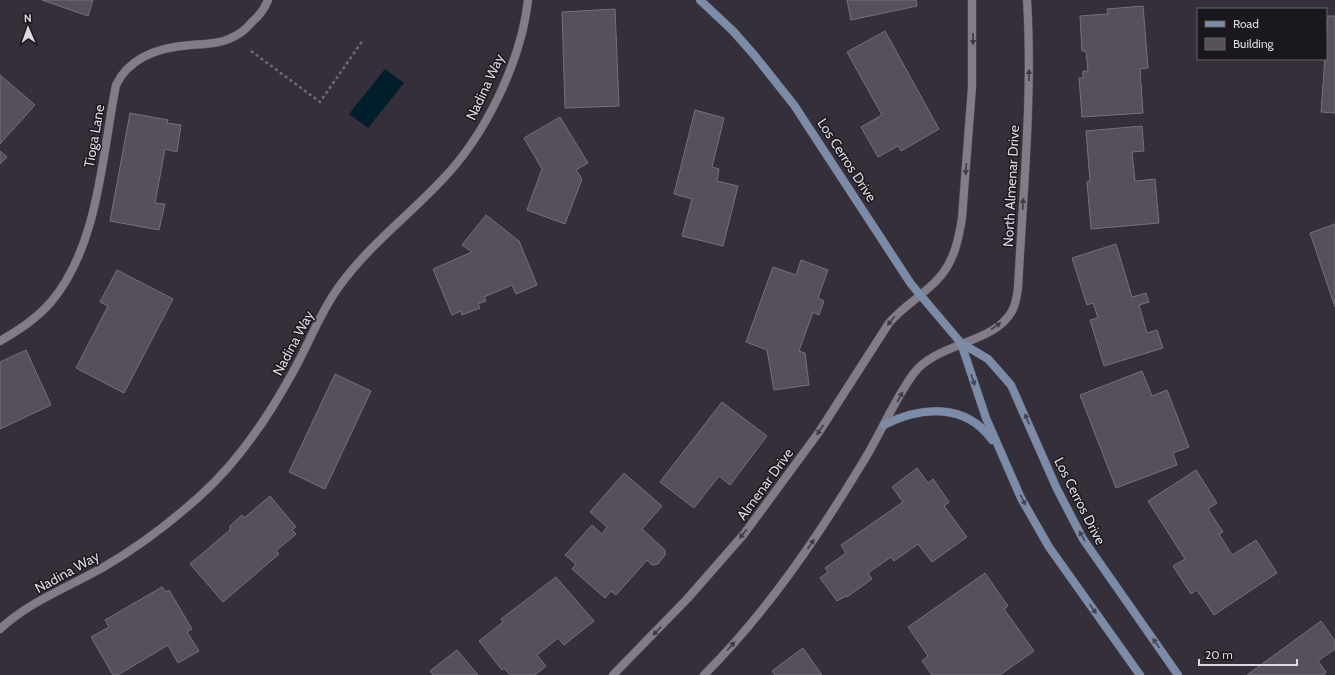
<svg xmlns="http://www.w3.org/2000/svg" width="1335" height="675" font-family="Cabin,sans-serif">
	<rect width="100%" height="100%" fill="#342f39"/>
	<polygon fill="#001e2b" points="385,69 404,83 368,128 349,114"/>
	<g fill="#56505b" stroke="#76707c">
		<polygon points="42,0 93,0 88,16"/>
		<polygon points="847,0 916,0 917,6 851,20"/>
		<polygon points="1143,6 1148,68 1140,69 1143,113 1082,117 1079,78 1083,78 1083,71 1088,71 1086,51 1082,51 1080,16 1108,14 1107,9"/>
		<polygon points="615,9 619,106 565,108 562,12"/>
		<polygon points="1328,16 1335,16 1335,113 1321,112"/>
		<polygon points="885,31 939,129 901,151 898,146 878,157 861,127 882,115 847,52"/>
		<polygon points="0,75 35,105 0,144"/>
		<polygon points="695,110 724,118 712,167 719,169 717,181 738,186 723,246 682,236 692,199 674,194"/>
		<polygon points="130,113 168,120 167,123 181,125 177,152 165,149 155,203 165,204 159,230 110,221"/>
		<polygon points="560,117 588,163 576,170 582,179 565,224 527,210 542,169 524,138"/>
		<polygon points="1142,126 1144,151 1132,152 1135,181 1155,179 1159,223 1091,229 1087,182 1090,181 1086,131"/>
		<polygon points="0,151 7,157 0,164"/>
		<polygon points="486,215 519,241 537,285 516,294 512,285 484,297 486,301 478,304 480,308 462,315 461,311 452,315 433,269 472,252 462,245"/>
		<polygon points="1335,224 1335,307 1310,233"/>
		<polygon points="1116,244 1132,297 1146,293 1149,302 1139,305 1147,333 1157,330 1163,348 1104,366 1090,320 1098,318 1093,303 1087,305 1072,258"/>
		<polygon points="801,260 828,270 818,298 824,301 819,315 813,312 799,351 805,353 809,385 774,390 767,350 746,342 773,267 796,275"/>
		<polygon points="117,270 173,299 124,393 76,368 108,306 100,302"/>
		<polygon points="26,350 51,405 0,429 0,362"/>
		<polygon points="1142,371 1152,396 1167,390 1189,447 1173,453 1177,465 1116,488 1080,395"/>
		<polygon points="335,374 371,391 325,489 289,472"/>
		<polygon points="722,402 767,436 730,485 719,476 694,508 660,482"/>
		<polygon points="917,468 928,483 933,479 949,502 944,506 967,537 932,562 918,544 894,561 891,557 868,573 872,579 847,597 846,596 837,601 820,578 828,572 825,568 846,553 841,545 903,502 892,487"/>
		<polygon points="1196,470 1217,503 1208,509 1223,532 1219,534 1232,555 1256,540 1277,573 1214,615 1197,590 1191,594 1173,566 1185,559 1148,501"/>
		<polygon points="624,473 662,506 642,529 665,550 665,555 658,564 652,565 647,560 616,595 611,591 605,598 572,569 576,564 565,555 592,525 602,534 607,527 590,512"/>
		<polygon points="270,496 296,527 292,530 296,534 276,551 279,554 223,602 190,564 230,530 230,526 242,515 244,518"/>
		<polygon points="985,573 1008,606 1004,609 1034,651 1000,675 932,675 922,661 928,656 908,627"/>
		<polygon points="556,577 594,621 564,645 558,638 537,655 546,666 535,675 510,675 504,668 502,670 479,641 503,622 501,619"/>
		<polygon points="162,587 166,592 169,590 192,629 187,632 199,651 178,663 168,645 118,675 113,675 91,637 109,627 105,620"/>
		<polygon points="1321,621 1335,641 1335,649 1318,661 1326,672 1324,675 1247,675"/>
		<polygon points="803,648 822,675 775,675 772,671"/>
		<polygon points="457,650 478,675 433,675 430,671"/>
	</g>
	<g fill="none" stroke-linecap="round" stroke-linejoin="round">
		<defs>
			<g id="street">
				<path d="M0,341c19,-11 36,-22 51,-39 48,-57 51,-147 65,-217 14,-29 45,-38 75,-40 13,-1 29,-1 42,-8 7,-3 14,-9 19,-15 7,-6 13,-14 16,-22"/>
				<path d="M0,629c29,-27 68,-42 102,-61 35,-20 68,-45 99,-73 39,-35 68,-79 93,-125 15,-27 26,-57 44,-82 29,-41 69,-71 103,-107 44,-45 80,-119 87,-181"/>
				<path d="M613,675l75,-77 56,-64 75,-102 70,-109c16,-19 40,-31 54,-50 12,-16 16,-36 19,-55l10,-131v-87"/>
				<path d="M704,675c63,-63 113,-137 159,-213 18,-29 31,-62 51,-89 24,-31 80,-29 98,-62 4,-7 5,-16 6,-23 5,-96 15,-192 9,-288"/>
			</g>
			<g id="secondary">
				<polyline points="700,0 733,31 755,56 794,105 911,284 961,343 986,418 1021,498 1049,547 1140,675"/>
				<polyline points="961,343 988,359 1011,385 1057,489 1083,539 1178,675"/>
				<path d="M884,425c37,-19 82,-22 108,15"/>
			</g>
		</defs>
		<use href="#street" stroke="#514d55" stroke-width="9"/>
		<use href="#secondary" stroke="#514d55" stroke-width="9"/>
		<polyline stroke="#6f6b74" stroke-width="2.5" stroke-dasharray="3 3" stroke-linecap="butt" points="251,51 320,102 363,40"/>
		<use href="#street" stroke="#827c89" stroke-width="8"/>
		<use href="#secondary" stroke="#7b8ca9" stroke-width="8"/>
	</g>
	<defs><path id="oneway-solid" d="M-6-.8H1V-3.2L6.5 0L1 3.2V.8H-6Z"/></defs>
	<g fill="#3f3b43">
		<use href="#oneway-solid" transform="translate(973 39) rotate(89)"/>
		<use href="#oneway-solid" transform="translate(1029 75) rotate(-89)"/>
		<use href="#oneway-solid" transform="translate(966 169) rotate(94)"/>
		<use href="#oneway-solid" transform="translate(1023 204) rotate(-87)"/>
		<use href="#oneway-solid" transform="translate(891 321) rotate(129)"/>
		<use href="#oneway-solid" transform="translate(996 326) rotate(-35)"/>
		<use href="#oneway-solid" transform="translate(900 397) rotate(-61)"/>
		<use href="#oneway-solid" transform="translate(820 430) rotate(124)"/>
		<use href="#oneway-solid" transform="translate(743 534) rotate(129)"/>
		<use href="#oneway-solid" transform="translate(811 544) rotate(-56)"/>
		<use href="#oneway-solid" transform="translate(657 631) rotate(134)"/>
		<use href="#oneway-solid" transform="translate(731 646) rotate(-48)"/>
	</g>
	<g fill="#414655">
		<use href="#oneway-solid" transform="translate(973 380) rotate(72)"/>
		<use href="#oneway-solid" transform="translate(1027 419) rotate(-112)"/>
		<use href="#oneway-solid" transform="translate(1023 500) rotate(62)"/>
		<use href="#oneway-solid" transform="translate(1082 536) rotate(-120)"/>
		<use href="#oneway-solid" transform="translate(1093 609) rotate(55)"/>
		<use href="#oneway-solid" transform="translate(1156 643) rotate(-125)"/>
	</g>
	<g text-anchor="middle" stroke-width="3" stroke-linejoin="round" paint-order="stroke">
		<g font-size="14" fill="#dbd8df" stroke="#1b181d">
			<text transform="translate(485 87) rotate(-65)" y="5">Nadina Way</text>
			<text transform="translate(94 136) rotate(-80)" y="5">Tioga Lane</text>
			<text transform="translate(847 160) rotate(57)" y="5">Los Cerros Drive</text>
			<text transform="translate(1011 186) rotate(-87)" y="5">North Almenar Drive</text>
			<text transform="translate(293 343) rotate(-62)" y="5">Nadina Way</text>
			<text transform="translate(765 484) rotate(-54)" y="5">Almenar Drive</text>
			<text transform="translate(1080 501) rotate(63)" y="5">Los Cerros Drive</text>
			<text transform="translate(67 572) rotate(-29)" y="5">Nadina Way</text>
		</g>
	</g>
	<rect x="1197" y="8" width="130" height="52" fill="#1b181d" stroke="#68656b"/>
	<rect x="1205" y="21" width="20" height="6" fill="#7b8ca9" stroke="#68656b"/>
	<text x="1233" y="28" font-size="12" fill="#dbd8df">Road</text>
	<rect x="1205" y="38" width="20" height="12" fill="#56505b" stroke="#68656b"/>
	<text x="1233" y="48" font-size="12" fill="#dbd8df">Building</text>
	<g transform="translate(28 28) rotate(358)" stroke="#1b181d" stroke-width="3" paint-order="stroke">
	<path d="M0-3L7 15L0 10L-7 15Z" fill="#dbd8df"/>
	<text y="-6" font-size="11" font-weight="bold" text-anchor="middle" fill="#dbd8df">N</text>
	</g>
	<path d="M1199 659v6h98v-6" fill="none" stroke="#dbd8df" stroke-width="2"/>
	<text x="1205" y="659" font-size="12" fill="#dbd8df" stroke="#1b181d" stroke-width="3" paint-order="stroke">20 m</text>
</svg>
